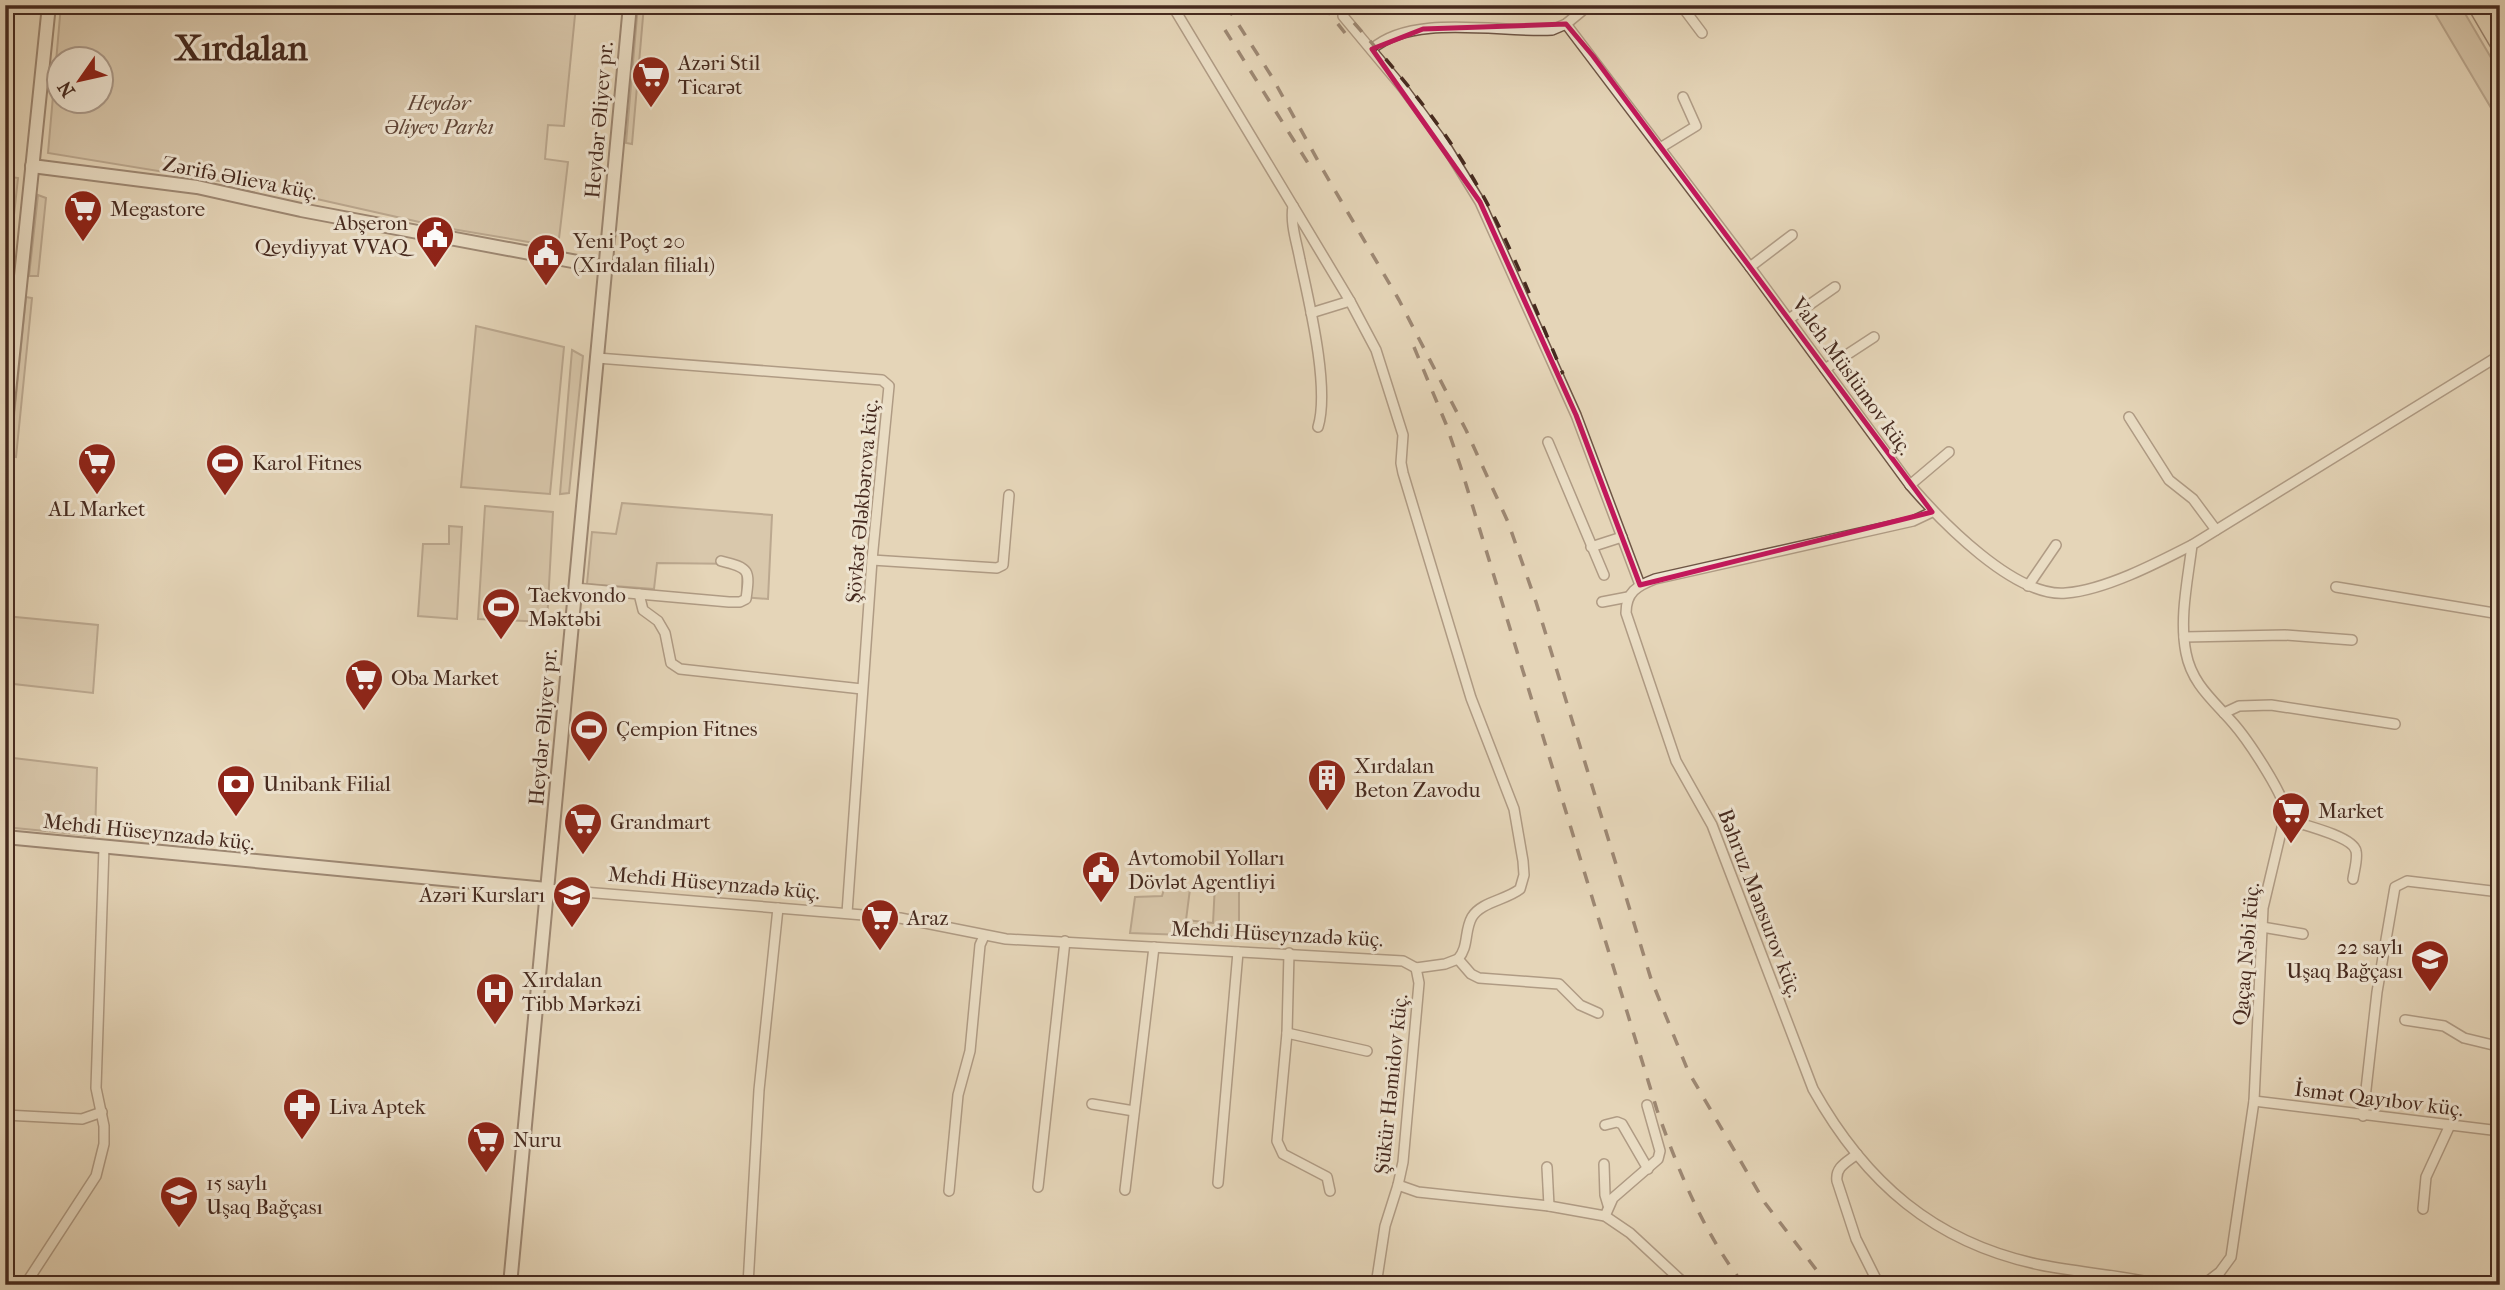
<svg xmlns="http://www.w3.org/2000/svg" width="2505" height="1290" font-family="'IM FELL French Canon',serif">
	<rect width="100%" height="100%" fill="#e5d5b8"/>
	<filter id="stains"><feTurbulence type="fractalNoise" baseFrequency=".00286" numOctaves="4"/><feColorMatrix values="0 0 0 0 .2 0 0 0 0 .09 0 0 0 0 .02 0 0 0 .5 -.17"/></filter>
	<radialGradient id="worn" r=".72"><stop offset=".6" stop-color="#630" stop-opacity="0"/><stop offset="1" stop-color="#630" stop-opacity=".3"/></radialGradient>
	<g fill="#cab89e" stroke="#88715e" stroke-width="2" fill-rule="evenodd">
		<path d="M61,5h515l-12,121 -16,-1 -3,34 23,3 -10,85 -112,-19 -165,-37 -233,-38zM60,60h42v42h-42z"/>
		<polygon points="638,5 644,5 632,144 626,143"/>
		<polygon points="2430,5 2460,5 2500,73 2500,123"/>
		<polygon points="5,176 18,178 8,270 5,269"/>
		<polygon points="38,195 46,198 38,276 29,276"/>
		<polygon points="26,297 32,298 16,457 10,456"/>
		<polygon points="476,326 564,347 550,494 461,487"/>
		<polygon points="572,350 583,356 569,493 560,494"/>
		<polygon points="622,503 772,515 768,599 742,597 743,564 657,563 654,589 587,584 592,532 616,534"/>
		<polygon points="485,506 553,512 547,622 478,619"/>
		<polygon points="449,526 462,527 457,619 418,616 423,544 449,544"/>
		<polygon points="5,616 98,625 93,693 5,683"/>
		<polygon points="5,757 97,768 95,836 5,827"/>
		<polygon points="1239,883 1239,937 1130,933 1135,897 1162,896 1165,886 1190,889 1186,920 1213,923 1215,884"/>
	</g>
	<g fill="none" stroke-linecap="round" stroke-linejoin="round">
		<defs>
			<g id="street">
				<path d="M1172,5l121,201c-3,18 4,37 7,54 9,42 30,128 18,167"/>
				<polyline points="1681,5 1702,33"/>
				<polyline points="1343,16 1403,88 1445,145 1480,202 1576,415 1640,585"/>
				<path d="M1566,24l184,243 160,218c31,36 105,113 156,108 39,-3 91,-30 126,-48"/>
				<path d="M1372,49c41,-36 128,-16 180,-19l14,-6 23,-19"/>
				<polyline points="1660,148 1696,126 1683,97"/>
				<path d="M1293,206l57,95 26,49 27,85 -2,28 2,10 68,225 43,111 9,52 1,14 -4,14c-14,11 -39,13 -48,28 -8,14 -3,30 -14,42l-13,5 -29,4"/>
				<polyline points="1750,267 1792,235"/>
				<polyline points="1311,313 1350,301"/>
				<polyline points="1789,319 1835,287"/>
				<polyline points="597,358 882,380 889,386 872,560 847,913"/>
				<polyline points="1825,369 1874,337"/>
				<polyline points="2129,417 2169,480 2193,499 2216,530"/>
				<polyline points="1548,442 1604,575"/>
				<polyline points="1910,485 1949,452"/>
				<path d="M1932,512l-19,9 -258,58c-18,7 -29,13 -29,34l50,148 36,64 101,264c52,93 121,154 228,176 40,8 81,10 121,20"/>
				<polyline points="1591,547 1622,537"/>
				<polyline points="872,560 997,568 1003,565 1009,495"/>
				<polyline points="2028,586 2056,545"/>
				<polyline points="2336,587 2500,614"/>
				<polyline points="575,588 639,594 643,610 658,621 665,633 671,663 680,669 862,689"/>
				<path d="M639,594l90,8h11l6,-3c4,-29 4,-31 -25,-38"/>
				<polyline points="1602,602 1628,597"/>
				<polyline points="2184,637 2285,635 2352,640"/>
				<polyline points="2224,713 2239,706 2271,705 2395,724"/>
				<path d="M2285,819c15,5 68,17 71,32 2,8 -2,20 -3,28"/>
				<polyline points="547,889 900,918 1006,939 1403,961 1416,968"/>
				<polyline points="2262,927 2303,934"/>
				<polyline points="1289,953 1287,1033 1277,1141 1283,1154 1327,1177 1330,1191"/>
				<polyline points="1458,959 1471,974 1479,978 1559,984 1580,1005 1598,1013"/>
				<polyline points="2405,1020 2444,1026 2464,1038 2493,1045 2497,1048 2500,1059"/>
				<polyline points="1287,1033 1367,1051"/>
				<polyline points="2254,1101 2500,1131"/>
				<polyline points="1092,1104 1134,1111"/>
				<polyline points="5,1115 82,1119 102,1112"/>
				<polyline points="2363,1116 2377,992 2395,887 2407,881 2500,892"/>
				<polyline points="1605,1125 1617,1122 1622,1124 1648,1169"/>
				<path d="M1857,1154c-10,8 -22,13 -20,27l19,58 23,46"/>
				<polyline points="1604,1164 1605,1195 1608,1205"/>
				<polyline points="1547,1167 1549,1206"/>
				<polyline points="1218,1183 1238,952"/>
				<polyline points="1398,1185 1418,1192 1549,1206 1605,1216 1630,1233 1686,1285"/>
				<polyline points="1038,1187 1065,941"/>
				<polyline points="1125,1190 1154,947"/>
				<polyline points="949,1191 958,1095 970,1051 980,945 984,936"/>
				<polyline points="2423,1209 2426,1177 2450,1125"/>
				<polyline points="1605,1216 1613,1198 1658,1159 1660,1151 1647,1105"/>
				<polyline points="25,1285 96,1176 104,1144 104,1126 96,1088 104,847"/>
				<polyline points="748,1285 759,1090 778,908"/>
				<polyline points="1376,1285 1385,1226 1398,1185 1403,1162 1419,983 1416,968"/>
				<path d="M2203,1285l17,-13 11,-15 23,-156 9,-193 23,-97c-5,-21 -38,-71 -53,-88 -20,-23 -41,-39 -47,-70 -7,-35 2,-74 6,-108l308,-190"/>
			</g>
			<g id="secondary">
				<polyline points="32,166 197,187 301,210 604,267"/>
				<polyline points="5,431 49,5"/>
				<polyline points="5,837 547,889"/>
				<polyline points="510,1285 630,5"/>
			</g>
			<g id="highway">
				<polyline points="2476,5 2500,46"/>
				<polyline points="2492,5 2500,18"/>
			</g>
		</defs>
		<use href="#street" stroke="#6e5545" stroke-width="12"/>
		<use href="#secondary" stroke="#462a1f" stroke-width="16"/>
		<use href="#highway" stroke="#462a1f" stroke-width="19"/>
		<use href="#street" stroke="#eee4d1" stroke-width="9"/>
		<use href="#secondary" stroke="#eee4d1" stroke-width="12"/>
		<use href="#highway" stroke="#e5d5b8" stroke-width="16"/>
		<g stroke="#462a1f" stroke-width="3.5" stroke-dasharray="12 12" stroke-linecap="butt">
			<polyline points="1226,5 1272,77 1323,170 1399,300 1466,430 1508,522 1536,602 1651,979 1688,1071 1765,1203 1828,1285"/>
			<polyline points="1323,5 1345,33"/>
			<path d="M1338,5c45,50 91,102 127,160 41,65 68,139 98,209"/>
			<polyline points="1225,30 1311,168"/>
			<path d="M1414,347l32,77 15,44 196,642c22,62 46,122 87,175"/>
		</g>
	</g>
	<path d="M0 0H2505V1290H0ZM1566,24l27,32 339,456 -292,73 -64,-170 -96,-213 -108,-153 51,-20z" fill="#e5d5b8" fill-opacity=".55" fill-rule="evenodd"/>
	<path fill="none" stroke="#c2185b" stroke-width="5" stroke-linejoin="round" d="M1566,24l27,32 339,456 -292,73 -64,-170 -96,-213 -108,-153 51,-20z"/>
	<defs>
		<symbol id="supermarket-pin" viewBox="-11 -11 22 30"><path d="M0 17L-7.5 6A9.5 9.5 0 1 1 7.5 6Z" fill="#8f2418" stroke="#eee4d1"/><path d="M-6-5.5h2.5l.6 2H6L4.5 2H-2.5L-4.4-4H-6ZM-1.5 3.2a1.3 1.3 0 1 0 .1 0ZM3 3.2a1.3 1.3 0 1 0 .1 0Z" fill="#fff"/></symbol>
		<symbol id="civic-pin" viewBox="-11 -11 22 30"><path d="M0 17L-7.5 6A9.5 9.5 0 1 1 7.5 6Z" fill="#8f2418" stroke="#eee4d1"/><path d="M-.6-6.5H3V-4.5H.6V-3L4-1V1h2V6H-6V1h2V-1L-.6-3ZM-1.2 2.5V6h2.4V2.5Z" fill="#fff"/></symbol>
		<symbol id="stadium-pin" viewBox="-11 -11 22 30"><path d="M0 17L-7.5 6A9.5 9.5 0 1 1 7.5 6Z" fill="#8f2418" stroke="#eee4d1"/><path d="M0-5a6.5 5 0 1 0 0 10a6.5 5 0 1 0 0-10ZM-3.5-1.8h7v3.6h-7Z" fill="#fff"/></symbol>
		<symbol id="building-pin" viewBox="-11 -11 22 30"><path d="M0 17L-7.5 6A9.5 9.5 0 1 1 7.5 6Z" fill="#8f2418" stroke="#eee4d1"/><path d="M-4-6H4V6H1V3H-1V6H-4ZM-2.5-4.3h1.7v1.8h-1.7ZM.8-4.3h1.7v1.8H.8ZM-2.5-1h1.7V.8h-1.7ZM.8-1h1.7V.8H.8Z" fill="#fff"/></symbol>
		<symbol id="bank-pin" viewBox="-11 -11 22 30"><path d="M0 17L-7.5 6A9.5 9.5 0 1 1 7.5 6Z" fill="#8f2418" stroke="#eee4d1"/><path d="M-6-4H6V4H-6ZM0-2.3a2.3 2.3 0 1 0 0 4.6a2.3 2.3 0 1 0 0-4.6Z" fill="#fff"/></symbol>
		<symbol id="school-pin" viewBox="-11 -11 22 30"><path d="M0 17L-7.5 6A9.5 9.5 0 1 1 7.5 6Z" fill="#8f2418" stroke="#eee4d1"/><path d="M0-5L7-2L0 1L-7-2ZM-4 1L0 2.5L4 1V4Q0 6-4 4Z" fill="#fff"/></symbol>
		<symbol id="hospital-pin" viewBox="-11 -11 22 30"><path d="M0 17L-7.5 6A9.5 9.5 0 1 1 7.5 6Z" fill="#8f2418" stroke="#eee4d1"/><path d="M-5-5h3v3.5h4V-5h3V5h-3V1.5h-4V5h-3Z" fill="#fff"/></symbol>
		<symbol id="pharmacy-pin" viewBox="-11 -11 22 30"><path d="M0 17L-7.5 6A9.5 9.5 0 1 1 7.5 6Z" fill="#8f2418" stroke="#eee4d1"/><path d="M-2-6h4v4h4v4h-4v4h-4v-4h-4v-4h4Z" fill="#fff"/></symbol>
	</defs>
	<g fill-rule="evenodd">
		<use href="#supermarket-pin" x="629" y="53" width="44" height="60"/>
		<use href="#supermarket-pin" x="61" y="187" width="44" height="60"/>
		<use href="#civic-pin" x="413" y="213" width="44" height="60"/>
		<use href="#civic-pin" x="524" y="231" width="44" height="60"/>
		<use href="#supermarket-pin" x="75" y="440" width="44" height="60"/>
		<use href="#stadium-pin" x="203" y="441" width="44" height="60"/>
		<use href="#stadium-pin" x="479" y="585" width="44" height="60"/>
		<use href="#supermarket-pin" x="342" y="656" width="44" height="60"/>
		<use href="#stadium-pin" x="567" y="707" width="44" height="60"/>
		<use href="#building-pin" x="1305" y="756" width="44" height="60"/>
		<use href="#bank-pin" x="214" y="762" width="44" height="60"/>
		<use href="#supermarket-pin" x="2269" y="789" width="44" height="60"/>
		<use href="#supermarket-pin" x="561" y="800" width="44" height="60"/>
		<use href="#civic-pin" x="1079" y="848" width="44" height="60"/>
		<use href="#school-pin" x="550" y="873" width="44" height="60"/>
		<use href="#supermarket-pin" x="858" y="896" width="44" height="60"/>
		<use href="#school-pin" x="2408" y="937" width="44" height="60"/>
		<use href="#hospital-pin" x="473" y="970" width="44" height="60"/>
		<use href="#pharmacy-pin" x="280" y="1085" width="44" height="60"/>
		<use href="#supermarket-pin" x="464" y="1118" width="44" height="60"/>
		<use href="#school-pin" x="157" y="1173" width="44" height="60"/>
	</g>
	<g text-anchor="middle" stroke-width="6" stroke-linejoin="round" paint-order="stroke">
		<g font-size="21" fill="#462a1f" stroke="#eee4d1" text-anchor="start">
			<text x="678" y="70">Azəri Stil<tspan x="678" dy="24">Ticarət</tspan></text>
			<text x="110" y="216">Megastore</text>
			<text x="408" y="230" text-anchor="end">Abşeron<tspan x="408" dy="24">Qeydiyyat VVAQ</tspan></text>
			<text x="573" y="248">Yeni Poçt 20<tspan x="573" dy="24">(Xırdalan filialı)</tspan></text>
			<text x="252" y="470">Karol Fitnes</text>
			<text x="97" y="516" text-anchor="middle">AL Market</text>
			<text x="528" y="602">Taekvondo<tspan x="528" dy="24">Məktəbi</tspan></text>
			<text x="391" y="685">Oba Market</text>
			<text x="616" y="736">Çempion Fitnes</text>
			<text x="1354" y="773">Xırdalan<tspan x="1354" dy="24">Beton Zavodu</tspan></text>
			<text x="263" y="791">Unibank Filial</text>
			<text x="2318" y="818">Market</text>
			<text x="610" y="829">Grandmart</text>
			<text x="1128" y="865">Avtomobil Yolları<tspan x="1128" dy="24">Dövlət Agentliyi</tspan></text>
			<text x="545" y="902" text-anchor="end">Azəri Kursları</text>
			<text x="907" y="925">Araz</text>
			<text x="2403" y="954" text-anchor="end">22 saylı<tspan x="2403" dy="24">Uşaq Bağçası</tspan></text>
			<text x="522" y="987">Xırdalan<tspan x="522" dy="24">Tibb Mərkəzi</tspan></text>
			<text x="329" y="1114">Liva Aptek</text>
			<text x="513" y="1147">Nuru</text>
			<text x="206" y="1190">15 saylı<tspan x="206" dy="24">Uşaq Bağçası</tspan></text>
		</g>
		<g font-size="21" font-style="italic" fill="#604638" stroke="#eee4d1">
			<text x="439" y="110">Heydər<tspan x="439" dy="24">Əliyev Parkı</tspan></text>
		</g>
		<g font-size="21" fill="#462a1f" stroke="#eee4d1">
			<text transform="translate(599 120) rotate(-85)" y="7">Heydər Əliyev pr.</text>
			<text transform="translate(240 178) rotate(11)" y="7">Zərifə Əlieva küç.</text>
			<text transform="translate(1852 376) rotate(54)" y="7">Valeh Müslümov küç.</text>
			<text transform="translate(862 501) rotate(-85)" y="7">Şövkət Ələkbərova küç.</text>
			<text transform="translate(543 727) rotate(-85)" y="7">Heydər Əliyev pr.</text>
			<text transform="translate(149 832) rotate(6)" y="7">Mehdi Hüseynzadə küç.</text>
			<text transform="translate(714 883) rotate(5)" y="7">Mehdi Hüseynzadə küç.</text>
			<text transform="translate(1760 903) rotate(69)" y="7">Bəhruz Mənsurov küç.</text>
			<text transform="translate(1277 934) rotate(3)" y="7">Mehdi Hüseynzadə küç.</text>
			<text transform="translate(2246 954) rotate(-85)" y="7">Qaçaq Nəbi küç.</text>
			<text transform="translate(1391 1084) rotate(-84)" y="7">Şükür Həmidov küç.</text>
			<text transform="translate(2379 1099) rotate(7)" y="7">İsmət Qayıbov küç.</text>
		</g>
		<g font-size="35" font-weight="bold" fill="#462a1f" stroke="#eee4d1">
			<text x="241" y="60">Xırdalan</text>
		</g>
	</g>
	<rect width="2505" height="1290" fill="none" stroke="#e5d5b8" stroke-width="28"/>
	<rect x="7" y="7" width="2491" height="1276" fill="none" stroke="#462a1f" stroke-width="3.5"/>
	<rect x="14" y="14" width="2477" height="1262" fill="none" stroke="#462a1f" stroke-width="2"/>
	<g transform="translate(80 80) rotate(236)"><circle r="33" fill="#eee4d1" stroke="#ab9a8a" stroke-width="2"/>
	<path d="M0-5L12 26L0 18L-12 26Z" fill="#8f2418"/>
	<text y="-10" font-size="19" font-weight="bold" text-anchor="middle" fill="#462a1f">N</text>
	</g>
	<rect width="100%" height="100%" filter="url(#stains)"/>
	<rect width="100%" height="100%" fill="url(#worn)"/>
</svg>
